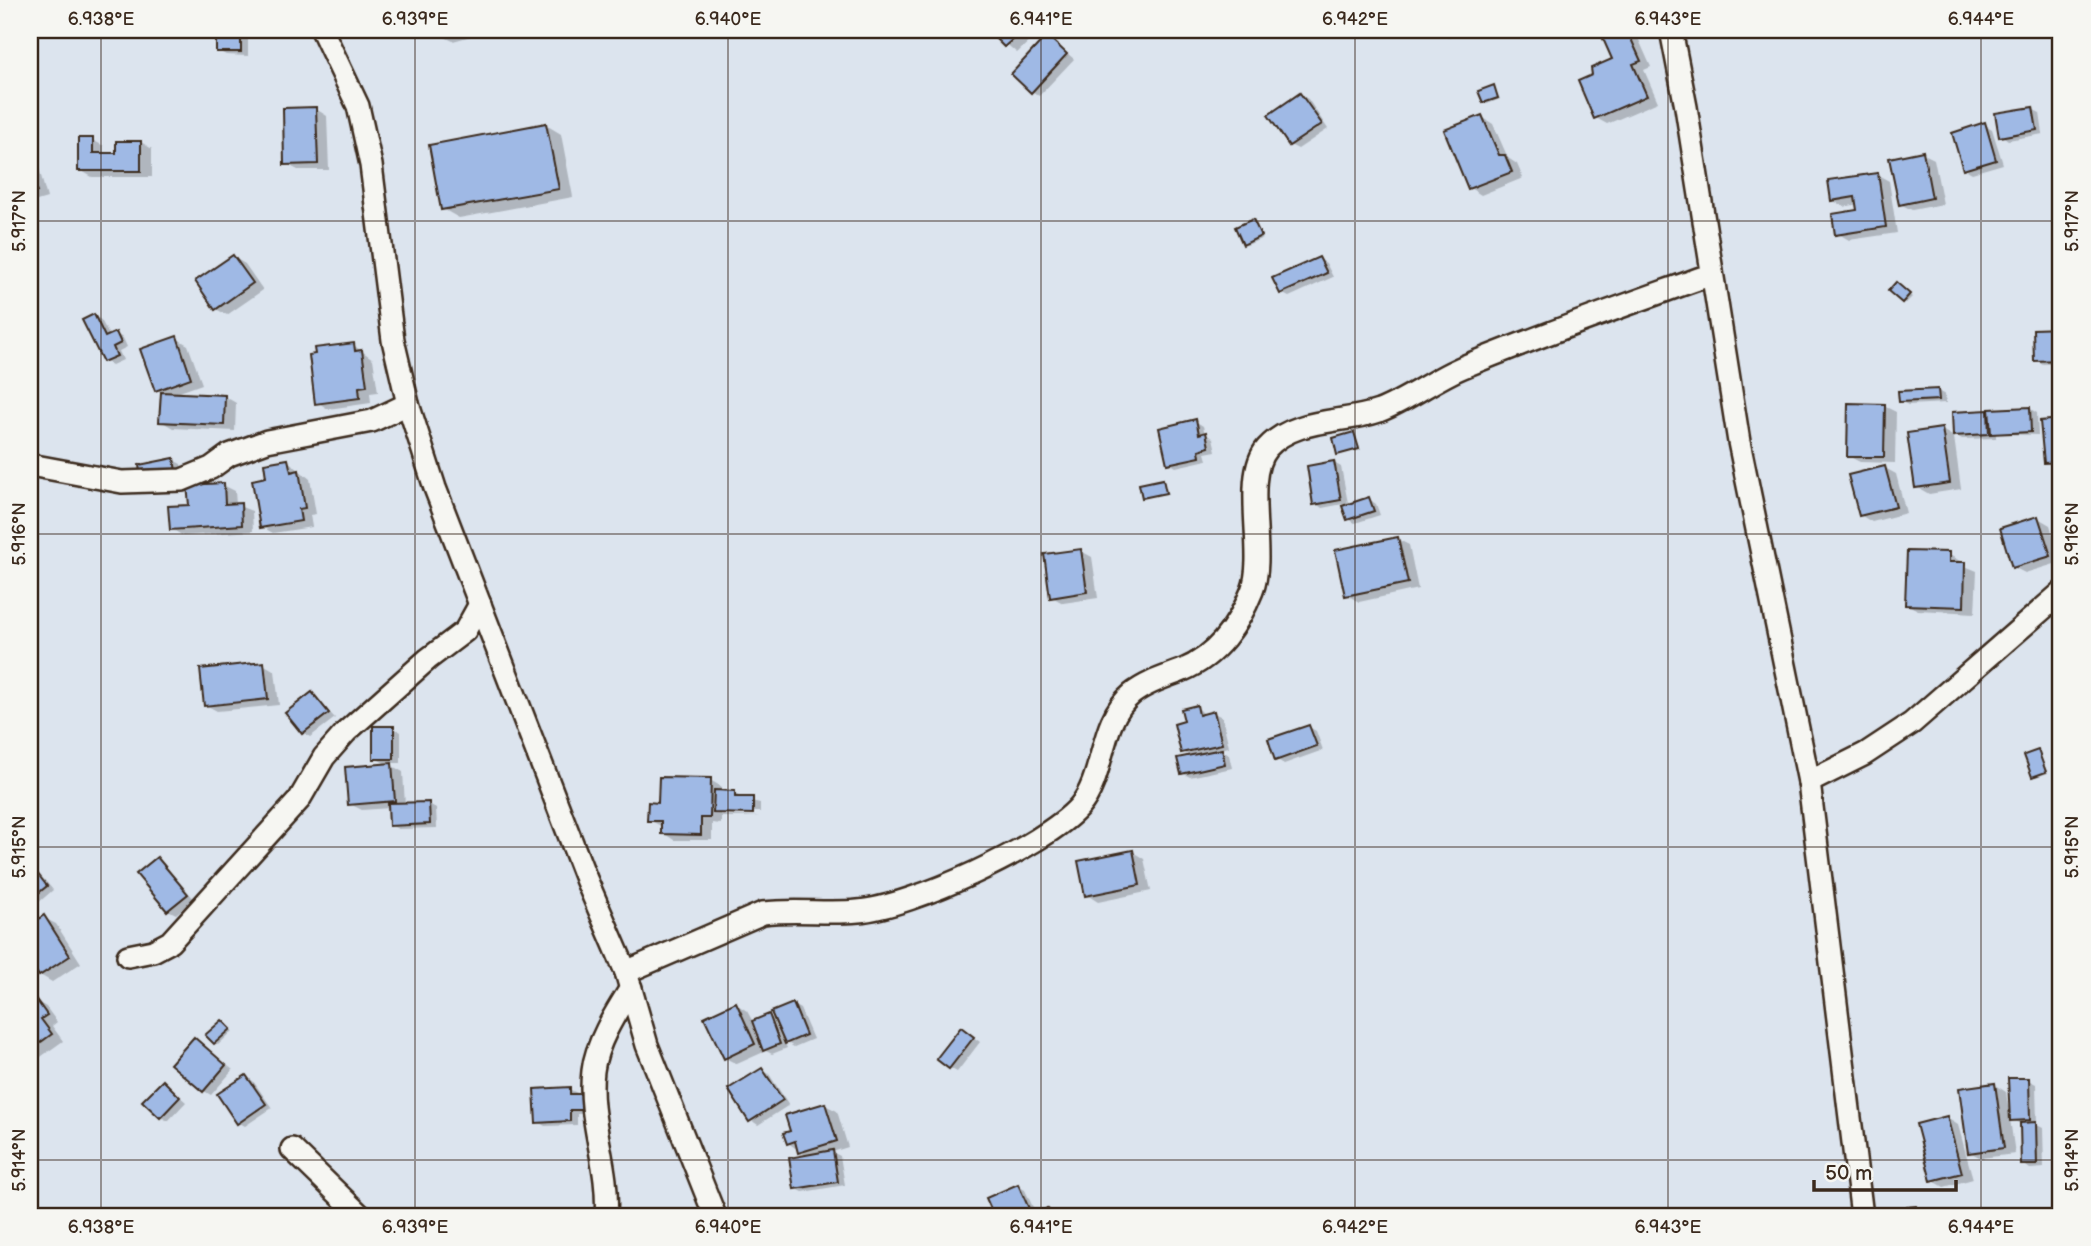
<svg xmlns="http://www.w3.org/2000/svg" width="2091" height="1246" font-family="'Balsamiq Sans',sans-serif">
	<rect width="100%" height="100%" fill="#dce4ee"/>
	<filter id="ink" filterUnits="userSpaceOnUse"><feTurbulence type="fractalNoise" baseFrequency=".0143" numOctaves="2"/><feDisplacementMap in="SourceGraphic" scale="14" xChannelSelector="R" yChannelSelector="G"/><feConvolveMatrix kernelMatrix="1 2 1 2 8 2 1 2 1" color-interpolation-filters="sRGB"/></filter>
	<g filter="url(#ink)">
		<g fill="#0003">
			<polygon points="218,30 248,30 248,56 226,55 218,51"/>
			<polygon points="430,30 481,30 482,33 453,41"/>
			<polygon points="990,30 1041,30 1017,53"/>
			<polygon points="1440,30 1471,30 1471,31 1448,37"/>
			<polygon points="1610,30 1635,31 1651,67 1644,70 1658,102 1607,124 1596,118 1594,76 1615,60 1603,33"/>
			<polygon points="1048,37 1074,59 1039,96 1032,91"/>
			<polygon points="1494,87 1500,99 1487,104 1484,102"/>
			<polygon points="1300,95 1308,99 1328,129 1298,149 1290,145"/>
			<polygon points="316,109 327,116 329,170 298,170 286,164"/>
			<polygon points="2032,109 2040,113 2043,134 2008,140 2001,135"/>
			<polygon points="1482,117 1493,124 1508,158 1517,164 1523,178 1481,195 1470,188"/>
			<polygon points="1984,124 1992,129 2003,164 1972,173 1965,169"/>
			<polygon points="546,125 561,134 573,197 459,218 443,209"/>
			<polygon points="92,140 104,146 104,155 117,155 141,142 152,149 152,177 92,177 80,170"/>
			<polygon points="1922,153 1934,159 1943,204 1912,210 1900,204"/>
			<polygon points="30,157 37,161 47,198 30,203"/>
			<polygon points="1878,175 1889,181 1897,233 1849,240 1837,233 1859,211 1858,204 1844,207 1832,200"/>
			<polygon points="1253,221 1263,238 1247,245 1244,243"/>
			<polygon points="233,257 245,264 263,290 227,315 216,309"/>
			<polygon points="1319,259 1326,263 1333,277 1289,297 1281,293"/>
			<polygon points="1899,286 1912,297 1906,303 1903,302"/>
			<polygon points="94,316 101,320 110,337 115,334 123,338 127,347 119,351 123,360 112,365 105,361"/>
			<polygon points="2061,330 2061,363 2043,364 2036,360 2035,331"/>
			<polygon points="176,338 188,345 202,384 174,394 224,396 236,403 235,431 173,428 161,421 162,393 156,389"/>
			<polygon points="353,345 373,359 378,392 370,393 371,403 328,409 317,402"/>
			<polygon points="1938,391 1945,395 1946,403 1908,405 1900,401"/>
			<polygon points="1884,406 1896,412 1895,463 1860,462 1848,456"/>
			<polygon points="2029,408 2037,413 2038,435 1996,434 1996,438 1962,439 1955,435 1987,412 1991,414"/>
			<polygon points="2061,420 2061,466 2053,466 2045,462 2042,422"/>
			<polygon points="1195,421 1203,426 1205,434 1213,438 1216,451 1205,453 1207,460 1176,467 1169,463"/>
			<polygon points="1942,430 1954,437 1961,489 1929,494 1917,487"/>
			<polygon points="1354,434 1361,450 1339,453"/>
			<polygon points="173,460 181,464 183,476 150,482"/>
			<polygon points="288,461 310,479 316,514 310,515 312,527 273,533 262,527"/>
			<polygon points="1334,463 1341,467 1348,503 1322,508 1315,503"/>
			<polygon points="1885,468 1896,474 1906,513 1872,522 1860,515"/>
			<polygon points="1163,481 1168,494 1143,497"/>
			<polygon points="223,485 235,491 236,505 252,511 253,531 183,536 172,529 190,507"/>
			<polygon points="1369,499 1376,504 1380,515 1355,523 1348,519"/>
			<polygon points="2038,518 2050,525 2061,562 2025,573 2013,567"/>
			<polygon points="1397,539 1409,545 1418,589 1359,602 1347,595"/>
			<polygon points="1081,551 1092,557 1098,598 1063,603 1052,597"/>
			<polygon points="1948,554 1960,561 1960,564 1977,571 1975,613 1918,610 1906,604"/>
			<polygon points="263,664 275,671 279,705 217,711 206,705"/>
			<polygon points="312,694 335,718 310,737 303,732"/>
			<polygon points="1197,707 1205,715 1214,713 1222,717 1229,747 1220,749 1229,755 1232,768 1190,777 1182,773 1191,757 1183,752 1186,723"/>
			<polygon points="1309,727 1316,731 1323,750 1284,764 1276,759"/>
			<polygon points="394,728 401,732 401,763 387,763 403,772 405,805 429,804 436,808 437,828 398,829 390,825 390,808 362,810 350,804 388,765 375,758"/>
			<polygon points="2038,752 2048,773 2036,777 2033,776"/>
			<polygon points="710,780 722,787 722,792 734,792 742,799 760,803 760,812 721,812 721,815 760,817 721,817 721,824 712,823 712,840 674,840 663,833 663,827 649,820 660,805"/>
			<polygon points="30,834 39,845 30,851"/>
			<polygon points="1133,852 1144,859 1151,891 1098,902 1087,895"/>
			<polygon points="157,859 164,864 194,899 176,914 168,910"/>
			<polygon points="30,863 53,890 30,910"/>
			<polygon points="44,918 56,924 81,963 52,982 40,975 35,968 30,971 30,927"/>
			<polygon points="34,1000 46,1007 57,1022 52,1026 63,1041 35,1061 30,1058 30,1001"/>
			<polygon points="736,1004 747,1011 753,1022 769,1016 777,1021 793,1005 800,1009 813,1039 794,1047 784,1041 787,1048 772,1054 766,1051 737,1064 725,1058"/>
			<polygon points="223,1022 233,1031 218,1045 215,1043"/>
			<polygon points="968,1033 980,1042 957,1072 950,1068"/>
			<polygon points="195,1039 233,1070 211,1095 204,1091"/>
			<polygon points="762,1070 769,1074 789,1105 758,1125 751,1120"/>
			<polygon points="246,1077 253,1081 272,1108 245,1126 238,1122"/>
			<polygon points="2028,1080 2036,1084 2037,1125 2043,1128 2044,1168 2030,1169 2023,1164 2021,1124 2010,1119 2015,1154 1981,1158 1970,1152 1995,1085 2006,1092 2008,1106 2011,1105"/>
			<polygon points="163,1082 186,1102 168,1121 161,1117"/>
			<polygon points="569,1089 577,1093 591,1113 577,1114 577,1125 545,1126 538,1122"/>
			<polygon points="825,1105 837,1111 848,1147 832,1152 840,1156 845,1185 803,1192 795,1188 807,1156 788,1143"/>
			<polygon points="1947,1118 1958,1125 1973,1179 1944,1187 1932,1180"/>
			<polygon points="1018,1186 1025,1190 1037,1216 996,1216 988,1199"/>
			<polygon points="1915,1208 1923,1216 1879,1216 1879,1212"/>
		</g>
		<g fill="#9fb9e5" stroke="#3b2a1e" stroke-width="2">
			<rect x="216" y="30" width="25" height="22"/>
			<polygon points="438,30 460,30 439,35"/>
			<polygon points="987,30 1023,30 1004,47"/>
			<polygon points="1605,30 1627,30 1641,61 1633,64 1647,96 1594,119 1578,81 1592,75 1591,68 1612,59 1600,32"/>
			<polygon points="1047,35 1067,54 1031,93 1011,74"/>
			<polygon points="1494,85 1498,98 1483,103 1478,91"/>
			<polygon points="1300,93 1322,124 1289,146 1268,115"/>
			<polygon points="316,107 318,164 284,165 283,108"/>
			<polygon points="2033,107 2037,130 1999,137 1995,113"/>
			<polygon points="1482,115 1499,155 1505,155 1512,172 1468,189 1444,130"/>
			<polygon points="1985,122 1996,160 1963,170 1952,133"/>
			<polygon points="546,123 559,189 441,210 429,145"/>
			<polygon points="78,138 93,138 93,153 116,153 116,141 141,141 141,171 78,171"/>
			<polygon points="1923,151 1932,198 1899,205 1889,158"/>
			<polygon points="30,168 37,192 30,194"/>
			<polygon points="1878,173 1886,227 1835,235 1832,214 1857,210 1855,197 1831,201 1828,180"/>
			<polygon points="1253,219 1261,236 1243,245 1235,227"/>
			<polygon points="233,255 253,283 215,310 195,281"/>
			<polygon points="1319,257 1327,273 1280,294 1272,278"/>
			<polygon points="1896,282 1910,294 1902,303 1888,291"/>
			<polygon points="94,314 105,337 116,332 121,343 113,347 117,356 103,362 82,320"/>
			<polygon points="2061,328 2061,360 2034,361 2033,329"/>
			<polygon points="177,336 191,378 155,391 140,349"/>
			<polygon points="354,343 355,351 362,350 367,386 359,387 360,398 315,404 309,355 315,354 314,348"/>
			<polygon points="1938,389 1939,400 1899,402 1898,391"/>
			<polygon points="161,392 225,395 224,425 159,422"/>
			<polygon points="1848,403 1885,404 1884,457 1847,457"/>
			<polygon points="2030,407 2031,432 1991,434 1989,409"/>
			<polygon points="1988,410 1989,434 1953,436 1952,412"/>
			<polygon points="1196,419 1199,434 1206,432 1209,447 1199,450 1200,457 1167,464 1159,428"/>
			<polygon points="2061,419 2061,462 2044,463 2040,421"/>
			<polygon points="1942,428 1950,483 1915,488 1907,433"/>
			<polygon points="1354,432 1359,449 1337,455 1333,438"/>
			<polygon points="174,458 176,472 141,479 139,465"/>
			<polygon points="288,459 291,472 299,470 305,508 299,509 301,521 260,528 252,480 266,477 264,463"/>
			<polygon points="1334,461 1341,500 1313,505 1307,466"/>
			<polygon points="1885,466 1896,507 1859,516 1848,475"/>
			<polygon points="1163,479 1166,493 1142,498 1139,484"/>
			<polygon points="224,483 225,504 241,503 242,525 170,530 168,506 189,505 187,485"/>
			<polygon points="1369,497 1374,511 1347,520 1342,506"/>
			<polygon points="2038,516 2051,556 2012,568 2000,528"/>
			<polygon points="1398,537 1408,583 1345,596 1335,550"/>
			<polygon points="1081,549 1087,592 1050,598 1044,554"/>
			<polygon points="1907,551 1949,552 1949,562 1965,562 1964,607 1905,605"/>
			<polygon points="264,662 268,699 204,706 200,669"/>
			<polygon points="312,692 329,713 302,734 285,713"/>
			<polygon points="1197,705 1199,715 1214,711 1222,744 1181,753 1174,724 1184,721 1181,709"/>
			<polygon points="1309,725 1317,746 1275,761 1268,739"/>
			<rect x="373" y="726" width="21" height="33"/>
			<polygon points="1222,749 1225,764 1181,774 1177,758"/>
			<polygon points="2038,750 2046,772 2032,777 2024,755"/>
			<polygon points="392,763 395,801 348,805 345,767"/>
			<polygon points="659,777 711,778 710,818 701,818 701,835 661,834 661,821 647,821 648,802 658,803"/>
			<polygon points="714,790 735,791 735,797 753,797 753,814 713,813"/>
			<polygon points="429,802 430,824 389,826 388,803"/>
			<polygon points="1133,850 1140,885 1085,896 1078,861"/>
			<polygon points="157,857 188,894 167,911 136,874"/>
			<polygon points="30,864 47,886 30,900"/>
			<polygon points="44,915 70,956 39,976 30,962 30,925"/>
			<polygon points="35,998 47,1015 41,1019 52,1034 30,1050 30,999"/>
			<polygon points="736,1002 755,1044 724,1059 704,1017"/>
			<polygon points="793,1003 806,1035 785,1044 771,1012"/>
			<polygon points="769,1014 780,1044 763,1051 752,1021"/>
			<polygon points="222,1020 231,1029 214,1044 205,1035"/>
			<polygon points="961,1027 974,1037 949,1069 936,1059"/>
			<polygon points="194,1037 226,1065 203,1092 170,1064"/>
			<polygon points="762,1068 783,1100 749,1122 728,1089"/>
			<polygon points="246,1075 266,1104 237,1124 217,1094"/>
			<polygon points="2008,1078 2029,1078 2030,1120 2010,1121"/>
			<polygon points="163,1080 180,1097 160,1118 142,1101"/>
			<polygon points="1995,1083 2004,1148 1968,1153 1959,1088"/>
			<polygon points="570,1087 570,1094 583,1094 584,1110 570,1110 570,1121 536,1123 534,1089"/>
			<polygon points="825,1103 837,1141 798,1153 795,1141 787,1144 783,1133 790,1131 785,1115"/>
			<polygon points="1947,1116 1962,1173 1931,1181 1916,1124"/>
			<polygon points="2036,1122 2037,1165 2021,1165 2020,1123"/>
			<polygon points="833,1150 838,1182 794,1189 789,1158"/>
			<polygon points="1018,1184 1031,1213 994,1216 986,1198"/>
			<polygon points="1916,1206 1917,1216 1878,1216 1877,1210"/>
			<polygon points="1047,1208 1054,1216 1037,1216"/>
		</g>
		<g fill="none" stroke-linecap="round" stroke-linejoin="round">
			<defs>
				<g id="minor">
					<polyline points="322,30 358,106 371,165 393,340 408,404 435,488 586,879 626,972 647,1045 715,1216"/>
					<polyline points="1671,30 1686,107 1739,442 1809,782 1862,1216"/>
					<polyline points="30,465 122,482 182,480 211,468 229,455 267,441 372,421 408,404"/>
					<polyline points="1809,782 1865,754 1912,723 2061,593"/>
					<polyline points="128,956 153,951 170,942 299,800 324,757 346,732 428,659 465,631 480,604"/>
					<path d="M626,972l137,-59c31,-4 63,1 95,-2 53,-4 185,-64 221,-104 27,-31 19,-85 53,-113 15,-12 34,-17 51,-24 34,-14 56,-46 69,-79 15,-36 -11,-114 15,-143 28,-31 75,-24 112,-37 29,-11 55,-32 84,-44 82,-34 166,-63 249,-93"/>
					<polyline points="292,1149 361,1216"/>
					<path d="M606,1216c4,-50 -19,-97 -13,-145 3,-28 23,-59 38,-83"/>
				</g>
			</defs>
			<use href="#minor" stroke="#3b2a1e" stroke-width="26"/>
			<use href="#minor" stroke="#f6f6f2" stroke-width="21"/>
		</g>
	</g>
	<path fill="none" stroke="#3b2a1e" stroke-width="2" stroke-opacity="0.45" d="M101,30v1186M415,30v1186M728,30v1186M1041,30v1186M1355,30v1186M1668,30v1186M1981,30v1186M30,221h2031M30,534h2031M30,847h2031M30,1160h2031"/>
	<rect width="2091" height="1246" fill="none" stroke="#f6f6f2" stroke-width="77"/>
	<path d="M1814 1180v10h142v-10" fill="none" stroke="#3b2a1e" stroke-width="3.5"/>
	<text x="1825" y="1180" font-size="21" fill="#3b2a1e" stroke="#f6f6f2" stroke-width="5" paint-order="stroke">50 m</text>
	<rect x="38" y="38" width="2014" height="1170" fill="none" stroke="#3b2a1e" stroke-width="2.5"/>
	<g font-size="18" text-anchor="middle" fill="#3b2a1e">
		<text x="101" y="25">6.938°E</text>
		<text x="415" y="25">6.939°E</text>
		<text x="728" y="25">6.940°E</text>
		<text x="1041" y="25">6.941°E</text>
		<text x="1355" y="25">6.942°E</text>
		<text x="1668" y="25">6.943°E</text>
		<text x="1981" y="25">6.944°E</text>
		<text transform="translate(19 221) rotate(-90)" y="6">5.917°N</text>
		<text transform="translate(2072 221) rotate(-90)" y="6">5.917°N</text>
		<text transform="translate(19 534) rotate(-90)" y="6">5.916°N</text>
		<text transform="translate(2072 534) rotate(-90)" y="6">5.916°N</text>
		<text transform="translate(19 847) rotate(-90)" y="6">5.915°N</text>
		<text transform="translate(2072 847) rotate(-90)" y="6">5.915°N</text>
		<text transform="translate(19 1160) rotate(-90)" y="6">5.914°N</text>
		<text transform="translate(2072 1160) rotate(-90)" y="6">5.914°N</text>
		<text x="101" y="1233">6.938°E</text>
		<text x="415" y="1233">6.939°E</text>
		<text x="728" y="1233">6.940°E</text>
		<text x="1041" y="1233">6.941°E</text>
		<text x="1355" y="1233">6.942°E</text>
		<text x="1668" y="1233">6.943°E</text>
		<text x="1981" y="1233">6.944°E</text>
	</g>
</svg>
